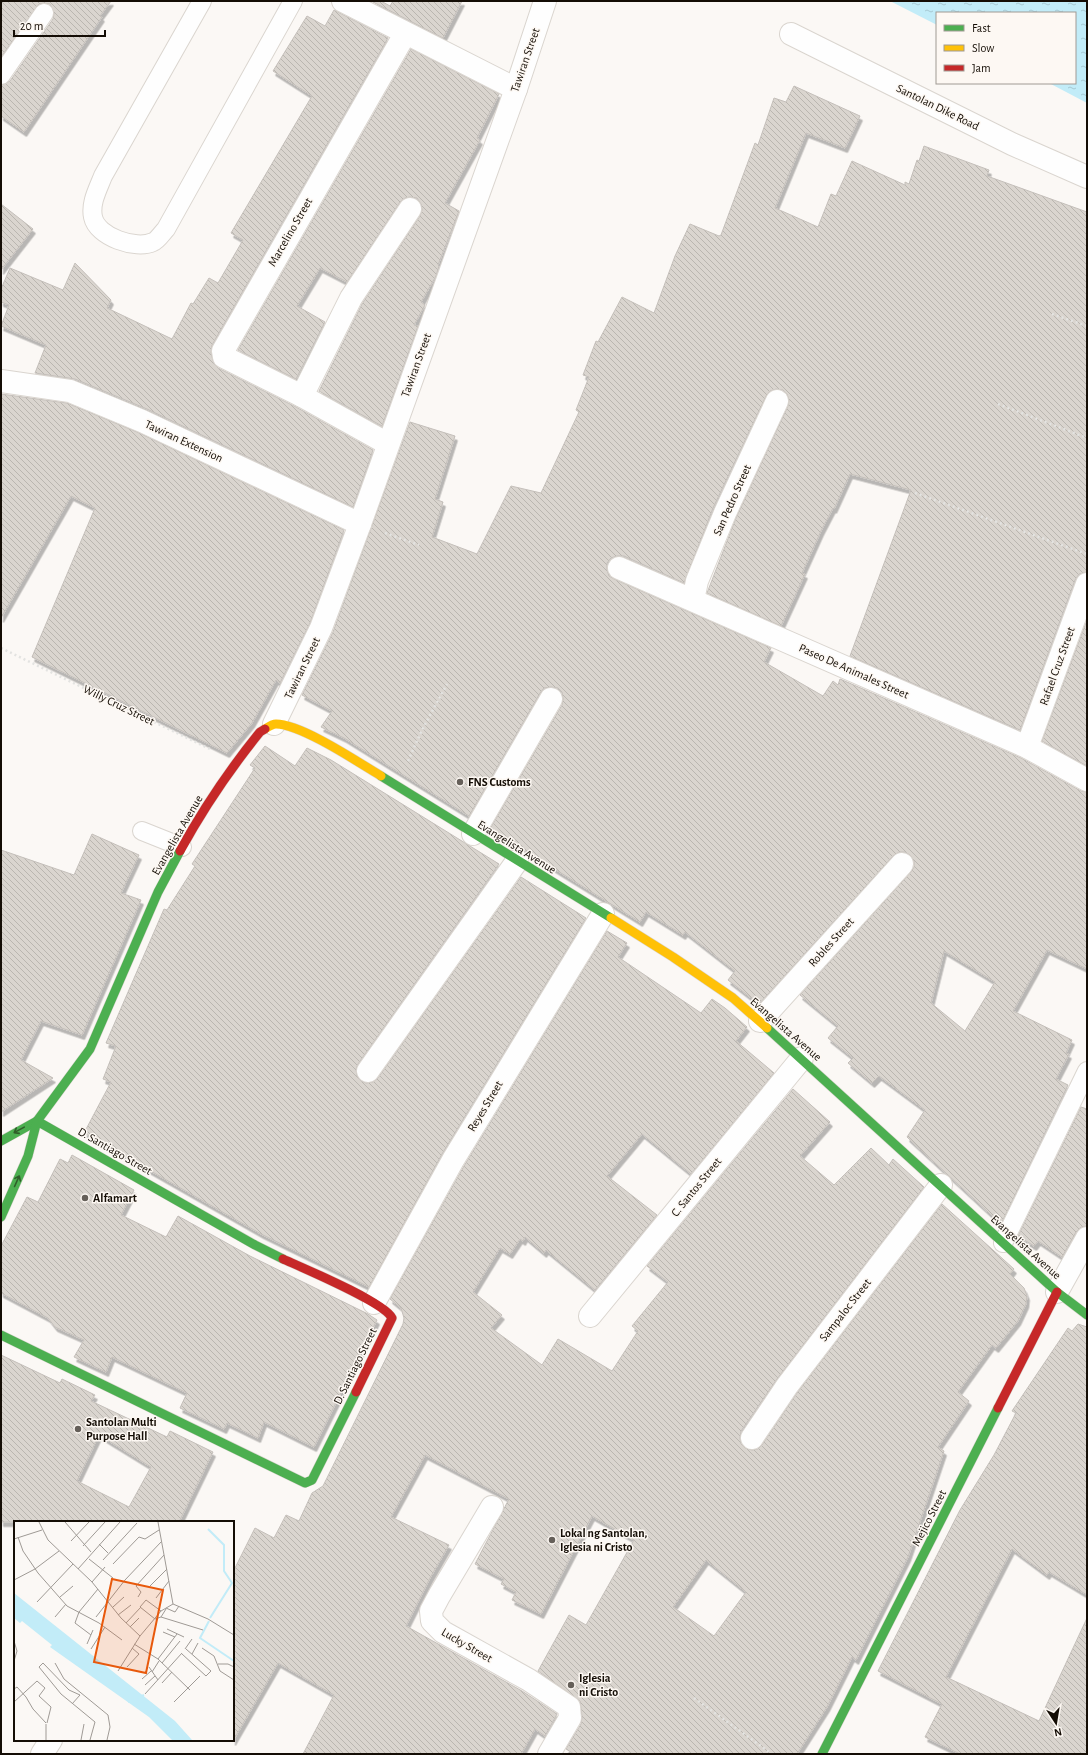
<svg xmlns="http://www.w3.org/2000/svg" width="1088" height="1755" font-family="'Alegreya Sans',sans-serif">
	<defs>
		<pattern id="water-ripples" width="26" height="14" patternUnits="userSpaceOnUse"><rect width="26" height="14" fill="#c2ecf8"/><path d="M2 4q2-2 4 0t4 0M15 11q2-2 4 0t4 0" fill="none" stroke="#a6c9d3"/></pattern>
		<pattern id="building-back-hatch" width="6" height="6" patternUnits="userSpaceOnUse"><rect width="6" height="6" fill="#dad5cf"/><path d="M-1 5l2 2M0 0l6 6M5-1l2 2" fill="none" stroke="#bab6b0"/></pattern>
		<filter id="shadow"><feDropShadow dx="2.5" dy="4.5" stdDeviation="0" flood-color="#0004"/></filter>
	</defs>
	<rect width="100%" height="100%" fill="#fbf8f5"/>
	<polygon fill="url(#water-ripples)" points="890,1 1087,1 1087,103 1049,83 1075,83 1075,13 937,13 937,25"/>
	<g fill="url(#building-back-hatch)" stroke="#c4bfba" fill-rule="evenodd" filter="url(#shadow)">
		<polygon points="1,1 111,1 100,16 102,17 24,132 1,116 1,85 10,81 53,19 54,13 50,4 44,3 39,4 1,57"/>
		<polygon points="371,1 381,1 390,6 393,1 462,1 443,38"/>
		<polygon points="334,10 388,38 212,345 211,353 214,364 218,368 296,407 373,450 353,507 147,409 75,379 35,373 46,345 1,326 9,305 1,302 1,289 10,268 63,290 75,263 111,300 107,308 172,339 191,303 193,304 209,278 218,283 243,240 231,233 312,96 273,71 307,16 325,26"/>
		<polygon points="411,49 499,94 477,138 480,140 445,203 459,211 438,265 439,266 436,276 421,302 425,305 414,325 418,326 382,426 319,391 362,304 420,216 422,210 421,204 417,198 410,197 405,198 400,202 347,282 320,268 297,306 325,322 296,379 238,350"/>
		<path d="M794,86l66,30 -15,32 -39,-15 -31,75 43,19 13,-33 5,2 16,-35 53,24v-3l4,2 8,-24 2,1 5,-15 65,24 -2,6 100,36v360l-8,2 -4,6 -55,150 -170,-74 61,-166 -61,-16 -16,35 -1,-1 -12,23 -19,42 3,1 -24,52 -74,-33 29,-75 52,-112 1,-6 -2,-6 -4,-4 -7,-1 -6,2 -4,5 -53,112 -29,75 -60,-27h-7l-6,2 -4,5v7l2,6 5,3 157,69 -7,14 59,34 10,-15 5,4 2,-6 181,79 60,33 6,1v177l-40,-19 -34,61 59,29 -6,13 3,1 -13,25 12,6 -67,139 -94,-87 18,-27 -46,-34 -7,7 -24,-20 5,-5 -25,-20 10,-12 -38,-31 111,-123 3,-5v-6l-4,-6 -5,-3h-6l-6,4 -134,148 -31,-24 7,-9 -50,-39 -2,3 -37,-23 -6,10 -150,-93 72,-124 1,-6 -1,-7 -4,-4 -7,-1 -7,1 -4,5 -71,123 -125,-78 -23,-11 11,-16 -30,-16 31,-63 77,-210 45,14 -20,63 8,3 -11,35 45,17 34,-68 30,7 38,-81 -3,-2 13,-33 -6,-2 13,-34 2,1 24,-45 32,16 21,-57 15,-32 29,12 2,-1 34,-92 3,2 16,-47 12,4zM944,951l51,31 -30,49 -34,-28z"/>
		<polygon points="1,204 33,229 1,270"/>
		<polygon points="1,394 67,403 137,432 344,530 310,623 280,683 276,680 252,723 227,753 32,657 95,508 71,496 1,618"/>
		<polygon points="1087,620 1087,766 1042,741"/>
		<polygon points="265,746 295,766 307,748 331,760 499,864 358,1064 356,1069 357,1076 361,1081 366,1083 373,1082 378,1078 521,877 586,918 442,1154 369,1287 261,1234 84,1133 111,1082 103,1079 116,1046 106,1043 164,909 167,910 195,866 192,864 255,768 250,765"/>
		<polygon points="92,834 139,855 121,893 141,900 82,1035 41,1021 21,1060 53,1078 1,1112 1,850 74,875"/>
		<path d="M607,931l20,12 -9,14 83,56 11,-14 13,9 22,19 -11,14 38,32 -83,101 -49,-40 -35,42 50,39 -62,75 -49,-40 -2,3 -19,-16 -2,4 -3,-2 -10,15 -10,-6 -27,44 29,23 -11,13 51,37 16,-26 54,32 26,-40 -6,-5 36,-44 -21,-16 146,-177 37,33 -30,34 34,29 37,-37 18,17 4,-6 31,28 -147,192 -36,52 -1,7 1,6 4,4 7,2 6,-1 4,-4 35,-52 145,-189 72,65 -4,5 14,14 3,8 -1,8 -8,17 -22,27 -4,-3 -34,47 11,9 -31,46 6,4 -36,106 -52,103 -4,-3 -25,50 -30,47h-223l-8,-5 15,-25 1,-7 -2,-16 -42,-30 31,-56 17,10 48,-85 -42,-24 -51,98 -29,-14 4,-8 -15,-8 3,-5 -29,-15 34,-65 -84,-44 -34,62 58,28 -19,33 -24,48 116,65 35,23 -12,22 -10,-7 -14,25h-218l31,-59 -56,-32 -45,78v-169l22,-44 19,10 12,-23 13,6 13,-28 11,-7 80,-162 1,-6 -3,-10 -11,-9 74,-133zM706,1560l40,32 -32,44 -41,-29z"/>
		<polygon points="1081,1107 1087,1109 1087,1226 1081,1227 1076,1232 1062,1257 1038,1241 1034,1246 1018,1236"/>
		<polygon points="72,1155 134,1190 121,1215 166,1237 178,1216 250,1256 368,1314 377,1320 314,1447 264,1422 258,1438 227,1423 224,1429 180,1408 187,1393 112,1357 106,1372 74,1357 84,1340 55,1327 48,1318 1,1293 1,1246 27,1197 38,1202 60,1159 68,1163"/>
		<polygon points="1078,1324 1087,1327 1087,1595 1049,1572 1047,1575 1012,1549 946,1677 1039,1721 1087,1618 1087,1754 960,1754 925,1737 942,1704 878,1671 960,1510 994,1455 1016,1413 1012,1411 1068,1328 1072,1331"/>
		<path d="M1,1355l59,28 2,-4 33,16 -4,6 76,36 3,-6 43,21 -34,70h-178zM99,1435l52,32 -22,40 -52,-26z"/>
	</g>
	<g fill="none" stroke-linecap="round" stroke-linejoin="round">
		<defs>
			<g id="lane">
				<path d="M202,1l-99,175c-5,13 -13,27 -10,41 4,20 43,33 60,25 5,-2 9,-9 13,-13l127,-228"/>
				<polyline points="1,75 44,13"/>
				<polyline points="142,831 182,847"/>
				<polyline points="1003,1243 1087,1071"/>
			</g>
			<g id="street">
				<polyline points="343,1 516,89"/>
				<polyline points="791,34 1012,144 1087,177"/>
				<polyline points="1,381 70,391 142,421 360,524"/>
				<polyline points="302,396 351,298 410,209"/>
				<polyline points="388,444 302,396 224,357 223,351 405,34"/>
				<polyline points="619,568 1027,747 1087,780"/>
				<polyline points="693,600 697,581 725,513 777,401"/>
				<polyline points="274,724 321,628 360,524 516,89 545,1"/>
				<polyline points="1027,747 1087,584"/>
				<polyline points="473,834 551,699"/>
				<polyline points="760,1021 902,864"/>
				<polyline points="368,1071 517,861"/>
				<polyline points="1057,1292 1087,1238"/>
				<polyline points="374,1303 453,1160 603,914"/>
				<polyline points="590,1316 802,1058"/>
				<polyline points="752,1438 787,1386 941,1185"/>
				<polyline points="492,1507 439,1596 431,1611 432,1621 443,1632 529,1680 569,1707 570,1718 549,1754"/>
				<polyline points="42,1754 51,1740"/>
			</g>
			<g id="fast">
				<polyline points="381,776 611,918"/>
				<polyline points="767,1028 1057,1292 1087,1315"/>
				<polyline points="37,1121 255,1245 283,1259"/>
				<polyline points="1,1141 37,1121"/>
				<polyline points="1,1217 28,1156 37,1121 90,1049 158,892 180,851"/>
				<polyline points="1,1335 305,1483 312,1480 356,1392"/>
				<polyline points="822,1754 998,1408"/>
			</g>
			<g id="slow">
				<path d="M265,729c3,-2 7,-5 11,-5 25,0 82,38 105,52"/>
				<polyline points="611,918 673,957 733,998 767,1028"/>
			</g>
			<g id="jam">
				<path d="M180,851c23,-42 50,-82 80,-119l5,-3"/>
				<path d="M283,1259c20,9 101,43 109,59l-36,74"/>
				<polyline points="998,1408 1057,1292"/>
			</g>
		</defs>
		<use href="#lane" stroke="#dad5cf" stroke-width="20"/>
		<use href="#street" stroke="#dad5cf" stroke-width="24"/>
		<use href="#fast" stroke="#dad5cf" stroke-width="10"/>
		<use href="#slow" stroke="#dad5cf" stroke-width="10"/>
		<use href="#jam" stroke="#dad5cf" stroke-width="10"/>
		<g stroke="#e3e3e1" stroke-width="2.5" stroke-dasharray="2 3" stroke-linecap="butt">
			<polyline points="1052,314 1087,326"/>
			<polyline points="998,404 1087,438"/>
			<polyline points="915,493 1087,554"/>
			<polyline points="385,533 419,545"/>
			<polyline points="1,648 212,750"/>
			<polyline points="408,761 422,730 447,684"/>
			<polyline points="694,1698 772,1754"/>
		</g>
		<use href="#lane" stroke="#fefefe" stroke-width="18"/>
		<use href="#street" stroke="#fefefe" stroke-width="22"/>
		<use href="#fast" stroke="#4caf50" stroke-width="9"/>
		<use href="#slow" stroke="#ffc107" stroke-width="9"/>
		<use href="#jam" stroke="#c62828" stroke-width="9"/>
	</g>
	<defs><path id="oneway-shaft" d="M-6 0H5M1.5-3L5.5 0L1.5 3" fill="none" stroke-width="1.6" stroke-linecap="round" stroke-linejoin="round"/></defs>
	<g stroke="#305e2a">
		<use href="#oneway-shaft" transform="translate(19 1130) rotate(151)"/>
		<use href="#oneway-shaft" transform="translate(17 1181) rotate(-66)"/>
	</g>
	<g fill="#655f59" stroke="#fdf8f3" stroke-width="1.5">
		<circle cx="460" cy="782" r="4"/>
		<circle cx="85" cy="1198" r="4"/>
		<circle cx="78" cy="1429" r="4"/>
		<circle cx="552" cy="1540" r="4"/>
		<circle cx="571" cy="1685" r="4"/>
	</g>
	<g text-anchor="middle" stroke-width="3" stroke-linejoin="round" paint-order="stroke">
		<g font-size="12" fill="#140d05" stroke="#fdf8f3">
			<text transform="translate(525 60) rotate(-71)" y="4">Tawiran Street</text>
			<text transform="translate(938 107) rotate(26)" y="4">Santolan Dike Road</text>
			<text transform="translate(290 232) rotate(-60)" y="4">Marcelino Street</text>
			<text transform="translate(416 365) rotate(-70)" y="4">Tawiran Street</text>
			<text transform="translate(184 441) rotate(25)" y="4">Tawiran Extension</text>
			<text transform="translate(732 500) rotate(-66)" y="4">San Pedro Street</text>
			<text transform="translate(1057 666) rotate(-70)" y="4">Rafael Cruz Street</text>
			<text transform="translate(302 668) rotate(-64)" y="4">Tawiran Street</text>
			<text transform="translate(854 671) rotate(24)" y="4">Paseo De Animales Street</text>
			<text transform="translate(119 705) rotate(26)" y="4">Willy Cruz Street</text>
			<text transform="translate(177 835) rotate(-60)" y="4">Evangelista Avenue</text>
			<text transform="translate(517 847) rotate(32)" y="4">Evangelista Avenue</text>
			<text transform="translate(831 942) rotate(-48)" y="4">Robles Street</text>
			<text transform="translate(786 1029) rotate(41)" y="4">Evangelista Avenue</text>
			<text transform="translate(485 1106) rotate(-59)" y="4">Reyes Street</text>
			<text transform="translate(115 1151) rotate(30)" y="4">D. Santiago Street</text>
			<text transform="translate(696 1187) rotate(-51)" y="4">C. Santos Street</text>
			<text transform="translate(1026 1247) rotate(42)" y="4">Evangelista Avenue</text>
			<text transform="translate(845 1310) rotate(-52)" y="4">Sampaloc Street</text>
			<text transform="translate(355 1366) rotate(-64)" y="4">D. Santiago Street</text>
			<text transform="translate(929 1518) rotate(-63)" y="4">Mejico Street</text>
			<text transform="translate(467 1645) rotate(30)" y="4">Lucky Street</text>
		</g>
		<g font-size="12" font-weight="bold" fill="#140d05" stroke="#fdf8f3" text-anchor="start">
			<text x="468" y="786">FNS Customs</text>
			<text x="93" y="1202">Alfamart</text>
			<text x="86" y="1426">Santolan Multi<tspan x="86" dy="14">Purpose Hall</tspan></text>
			<text x="560" y="1537">Lokal ng Santolan,<tspan x="560" dy="14">Iglesia ni Cristo</tspan></text>
			<text x="579" y="1682">Iglesia<tspan x="579" dy="14">ni Cristo</tspan></text>
		</g>
	</g>
	<g transform="translate(14 1521)">
		<rect width="220" height="220" fill="#fbf8f5"/>
		<path d="M0,72l161,128 17,19h-20l-23,-23 -99,-70 2,-2 -30,-24 -2,2 -6,-5z" fill="#c2ecf8"/>
		<path fill="none" stroke="#c2ecf8" stroke-width="2" d="M194,8l16,16v26l8,12 -22,35M195,100l-9,17 34,23M114,181l16,-7"/>
		<path fill="none" stroke="#9f9a95" stroke-width="1" d="M25,1l9,18 44,42 29,36 19,18M51,1l26,30M144,1l15,82M4,16l5,14 15,22 29,33 32,17 23,17M0,18l28,-9M57,20l18,-19M85,23l9,9M69,25l22,-24M75,38l24,19M89,39l34,-37M99,43l26,-27 6,2 14,-9M64,48l42,-47M0,59l21,-11 24,-18M78,61l13,-15M136,65l17,-17M46,76l13,-11M124,76l3,-5 -5,-6 28,-31M142,77l13,-17M23,81l36,-38M159,83l35,15 26,16M99,86l11,-10M152,87l9,4 4,-6M104,94l13,-10M41,96l11,-13M82,96l29,-37 36,-38M147,96l42,13M141,98l-15,-12 6,-7 15,11M141,98l6,-2 5,-8M112,102l15,-16M116,106l9,-9M153,108l17,8M149,111l12,5M77,114l-16,-12 4,-11 19,-23M0,120l3,10 -3,10M73,123l6,-14M120,123l24,15 32,31M188,127l12,8 6,15 14,9M77,128l14,-22M171,128l7,-10M168,133l24,22 5,-5 -25,-22M178,133l6,-11M144,138l19,-25M41,142l9,16 44,36 2,12 -3,13M148,142l18,-22M204,143h10l6,3M113,146l12,-13 -7,-6M135,146l9,13M104,150l22,-35 21,-25 12,-7M138,151l7,-11M128,158l9,-8M148,162l10,-11M131,164l10,-9M0,168l3,-2 9,10 7,12 13,14M131,173l37,-41M66,174l-11,-5 -26,-27 -4,4 22,27 34,28 -5,18M0,181l23,-21 8,7 -6,8 12,11 -4,16M160,181l26,-26M58,183l8,-9M32,219v-16M67,219l3,-16"/>
		<path fill="#e8590c" fill-opacity="0.15" stroke="#e8590c" stroke-width="2" d="M98,58l51,11 -17,83 -52,-11z"/>
		<rect width="220" height="220" fill="none" stroke="#140d05" stroke-width="2"/>
	</g>
	<rect width="1088" height="1755" fill="none" stroke="#140d05" stroke-width="4"/>
	<rect x="936" y="12" width="140" height="72" fill="#fdf8f3" stroke="#a09a94"/>
	<rect x="944" y="25" width="20" height="6" fill="#4caf50" stroke="#a09a94"/>
	<text x="972" y="32" font-size="12" fill="#140d05">Fast</text>
	<rect x="944" y="45" width="20" height="6" fill="#ffc107" stroke="#a09a94"/>
	<text x="972" y="52" font-size="12" fill="#140d05">Slow</text>
	<rect x="944" y="65" width="20" height="6" fill="#c62828" stroke="#a09a94"/>
	<text x="972" y="72" font-size="12" fill="#140d05">Jam</text>
	<g transform="translate(1056 1723) rotate(168)" stroke="#fdf8f3" stroke-width="3" paint-order="stroke">
	<path d="M0-3L7 15L0 10L-7 15Z" fill="#140d05"/>
	<text y="-6" font-size="11" font-weight="bold" text-anchor="middle" fill="#140d05">N</text>
	</g>
	<path d="M14 30v6h91v-6" fill="none" stroke="#140d05" stroke-width="2"/>
	<text x="20" y="30" font-size="12" fill="#140d05" stroke="#fdf8f3" stroke-width="3" paint-order="stroke">20 m</text>
</svg>
